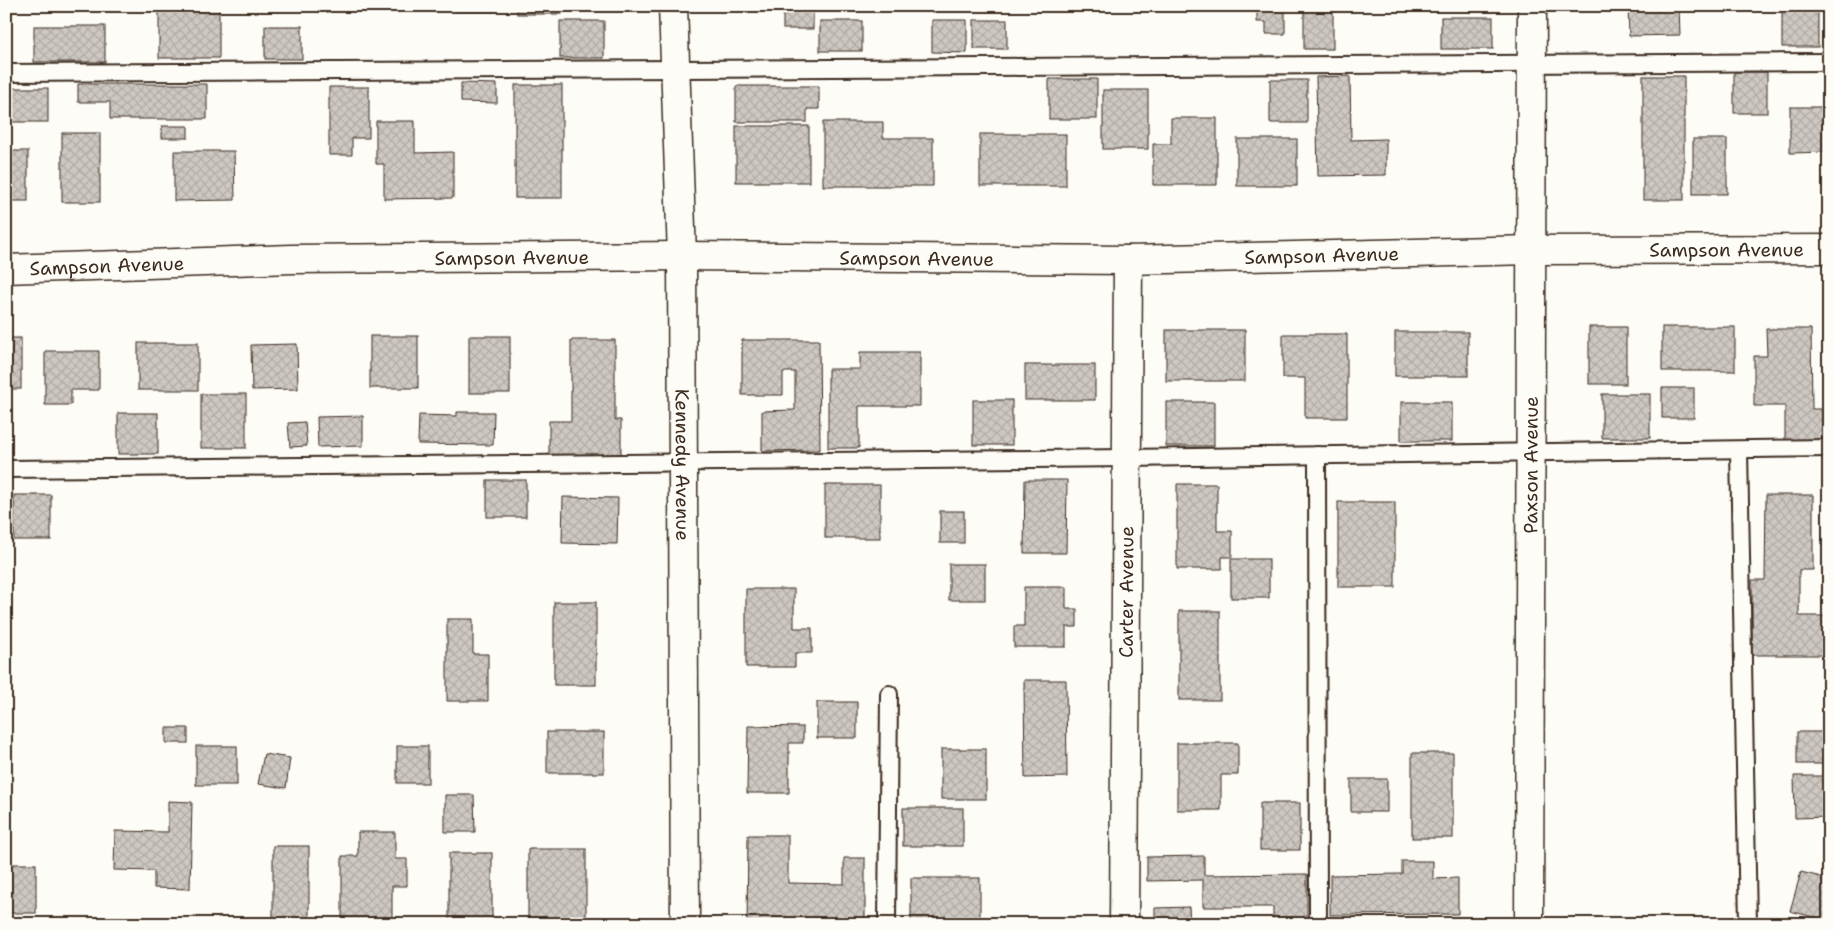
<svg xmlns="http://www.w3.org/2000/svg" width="1835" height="930" font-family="'Shantell Sans',sans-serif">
	<defs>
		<pattern id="building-cross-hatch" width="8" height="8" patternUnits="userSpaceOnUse" patternTransform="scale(1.25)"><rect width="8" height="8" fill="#cdc8c2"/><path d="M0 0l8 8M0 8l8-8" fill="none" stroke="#b1aca6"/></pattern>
	</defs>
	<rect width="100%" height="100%" fill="#fdfcf7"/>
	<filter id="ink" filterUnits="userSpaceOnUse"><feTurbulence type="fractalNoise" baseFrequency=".02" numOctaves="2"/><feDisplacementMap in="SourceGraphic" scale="10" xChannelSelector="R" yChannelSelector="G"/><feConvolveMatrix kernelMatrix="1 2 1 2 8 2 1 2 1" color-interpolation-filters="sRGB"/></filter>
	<g filter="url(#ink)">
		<g fill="url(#building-cross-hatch)" stroke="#3b2a1e">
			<rect x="159" y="6" width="60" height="52"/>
			<rect x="457" y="6" width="38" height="5"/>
			<rect x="517" y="6" width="45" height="8"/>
			<rect x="783" y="6" width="30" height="23"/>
			<polygon points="1257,6 1285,6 1285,34 1266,34 1266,22 1257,22"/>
			<rect x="1304" y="6" width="29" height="43"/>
			<polygon points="1628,6 1679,6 1680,35 1629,36"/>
			<rect x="1782" y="7" width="36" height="40"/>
			<rect x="1441" y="17" width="52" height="32"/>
			<polygon points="932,20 967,20 967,53 932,52"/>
			<rect x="974" y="20" width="33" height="29"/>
			<rect x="560" y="21" width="44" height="37"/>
			<rect x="820" y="21" width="42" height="30"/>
			<rect x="34" y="26" width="71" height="36"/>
			<rect x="265" y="26" width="37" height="33"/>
			<rect x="1734" y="72" width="33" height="41"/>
			<polygon points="1824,72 1829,72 1829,152 1790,153 1790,107 1824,107"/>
			<polygon points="1350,76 1351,140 1386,139 1386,175 1318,176 1316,77"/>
			<rect x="1643" y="76" width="41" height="124"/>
			<rect x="1049" y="79" width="48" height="40"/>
			<rect x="1270" y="80" width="37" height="43"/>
			<polygon points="461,83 497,84 497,103 461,102"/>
			<polygon points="78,84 207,84 207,119 110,119 110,102 78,102"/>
			<rect x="515" y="85" width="47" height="113"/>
			<polygon points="736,86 819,86 819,109 807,109 807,122 736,122"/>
			<polygon points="329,87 369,87 369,138 352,138 352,155 329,155"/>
			<rect x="6" y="88" width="42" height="34"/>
			<rect x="1103" y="90" width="45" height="59"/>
			<polygon points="1171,118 1217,118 1217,185 1153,185 1153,144 1171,144"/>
			<polygon points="376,121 415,121 415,153 453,152 453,198 384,199 384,164 376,164"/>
			<polygon points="823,122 883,122 883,138 933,138 933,186 823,186"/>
			<rect x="162" y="126" width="26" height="12"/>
			<rect x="736" y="126" width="73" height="56"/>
			<rect x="62" y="133" width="38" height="69"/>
			<rect x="980" y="134" width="86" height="52"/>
			<rect x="1237" y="139" width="60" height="47"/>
			<rect x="1693" y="139" width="34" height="55"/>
			<rect x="6" y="151" width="22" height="50"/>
			<polygon points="174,151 234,151 235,200 174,201"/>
			<rect x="1589" y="327" width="37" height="57"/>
			<rect x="1662" y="327" width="73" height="44"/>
			<polygon points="1766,329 1811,329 1812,409 1822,409 1822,442 1785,443 1785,406 1754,406 1754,356 1767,356"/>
			<rect x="1166" y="330" width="79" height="51"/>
			<rect x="1395" y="332" width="73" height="44"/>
			<polygon points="1283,334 1347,334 1347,418 1305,418 1305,378 1283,378"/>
			<rect x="370" y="336" width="48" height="52"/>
			<rect x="469" y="336" width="41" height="57"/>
			<rect x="6" y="338" width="15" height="51"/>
			<polygon points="571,340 615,340 615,420 621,420 621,455 549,455 549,421 571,421"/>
			<polygon points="742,340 819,340 820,450 762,451 762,411 795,410 795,372 783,372 783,395 742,395"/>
			<rect x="138" y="343" width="60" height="47"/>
			<polygon points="297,344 298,389 252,390 251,345"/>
			<polygon points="45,351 99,351 99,390 71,390 71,405 45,405"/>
			<polygon points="860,352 920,352 920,406 859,406 859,448 828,448 828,369 860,369"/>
			<rect x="1025" y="365" width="70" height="35"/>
			<rect x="1662" y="388" width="32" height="30"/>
			<rect x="201" y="394" width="45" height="54"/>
			<rect x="1602" y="394" width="48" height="44"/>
			<rect x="973" y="400" width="39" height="45"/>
			<rect x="1166" y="402" width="48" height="44"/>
			<rect x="1401" y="402" width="51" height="39"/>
			<polygon points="457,412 494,412 493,445 418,444 419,415 457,416"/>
			<rect x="118" y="413" width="40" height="41"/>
			<polygon points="363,416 363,446 318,447 317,417"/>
			<polygon points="305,422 307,446 290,447 288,423"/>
			<rect x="487" y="480" width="39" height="37"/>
			<polygon points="1025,480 1067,480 1066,553 1024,553"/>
			<polygon points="1177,484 1217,484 1217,531 1232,531 1232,557 1222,557 1222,569 1177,569"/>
			<rect x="825" y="485" width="55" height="53"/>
			<rect x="14" y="495" width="37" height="45"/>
			<polygon points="1766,495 1813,495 1813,570 1799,570 1799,616 1826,616 1825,655 1752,655 1752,580 1765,580"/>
			<polygon points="563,497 618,498 617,544 562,543"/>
			<rect x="1338" y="502" width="57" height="85"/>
			<rect x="940" y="511" width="24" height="32"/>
			<rect x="1231" y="559" width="38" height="39"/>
			<rect x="949" y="564" width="36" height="36"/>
			<polygon points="1024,587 1066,587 1066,609 1077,609 1077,627 1066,627 1066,647 1014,647 1014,626 1024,626"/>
			<polygon points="746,589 794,589 794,628 812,628 812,653 795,653 795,667 746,667"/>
			<rect x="554" y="602" width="42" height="83"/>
			<rect x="1179" y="611" width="41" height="89"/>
			<polygon points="447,619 473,619 473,654 488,654 488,701 447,701"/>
			<polygon points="1024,680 1066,680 1067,777 1025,778"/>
			<rect x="817" y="702" width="40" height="36"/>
			<polygon points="748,726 803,727 803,743 789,743 789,793 747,793"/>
			<rect x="166" y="728" width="22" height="15"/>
			<rect x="547" y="732" width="57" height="41"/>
			<rect x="1797" y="732" width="32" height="32"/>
			<polygon points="1177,743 1238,743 1238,775 1221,775 1221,810 1177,810"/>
			<rect x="196" y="746" width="41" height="39"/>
			<rect x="397" y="746" width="31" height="37"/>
			<rect x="941" y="749" width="45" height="50"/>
			<rect x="1412" y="753" width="41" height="85"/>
			<polygon points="264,754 290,758 286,788 258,784"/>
			<polygon points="1794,776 1829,776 1829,817 1795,818"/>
			<rect x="1351" y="779" width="36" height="33"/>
			<polygon points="445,795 474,795 475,832 445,832"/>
			<polygon points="168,801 192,802 190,889 154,888 154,871 114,870 115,831 168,832"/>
			<rect x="1260" y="803" width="40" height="47"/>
			<rect x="903" y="808" width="60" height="38"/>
			<polygon points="358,832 395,832 395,859 407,859 407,886 392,886 392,924 342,924 342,856 358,856"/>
			<polygon points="748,835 788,835 788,883 844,884 844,858 865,858 865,924 747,924"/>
			<rect x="273" y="846" width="36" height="78"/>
			<rect x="528" y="849" width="58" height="75"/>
			<rect x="449" y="853" width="43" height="71"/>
			<polygon points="1204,856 1204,875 1307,874 1307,924 1273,924 1273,907 1203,907 1203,880 1147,881 1147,857"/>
			<polygon points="1402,861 1433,861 1433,879 1458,878 1458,914 1330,915 1330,875 1402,874"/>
			<rect x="6" y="864" width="30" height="49"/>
			<polygon points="1801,872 1829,879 1829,921 1790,911"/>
			<rect x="911" y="878" width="69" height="46"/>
			<polygon points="1189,907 1190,924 1155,924 1155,908"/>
		</g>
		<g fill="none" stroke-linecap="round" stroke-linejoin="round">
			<defs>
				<g id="lane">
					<polyline points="6,73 1829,62"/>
					<polyline points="1739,450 1748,924"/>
					<polyline points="1317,455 1318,924"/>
					<polyline points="6,469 1127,458 1829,448"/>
					<polyline points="887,924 889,694"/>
				</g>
				<g id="street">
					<path id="s1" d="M673,6l9,250 3,668"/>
					<path id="s2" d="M6,269l286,-10 390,-3 446,4 404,-10 297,-1"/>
					<path id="s3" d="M1124,924l4,-664"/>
					<path id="s4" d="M1529,924l3,-918"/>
				</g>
			</defs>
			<use href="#lane" stroke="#3b2a1e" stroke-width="20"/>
			<use href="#street" stroke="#3b2a1e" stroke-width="31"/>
			<use href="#lane" stroke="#fdfcf7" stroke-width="16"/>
			<use href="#street" stroke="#fdfcf7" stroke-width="28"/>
		</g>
	</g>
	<g text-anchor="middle" stroke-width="5" stroke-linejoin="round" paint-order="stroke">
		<g font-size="19" fill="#3b2a1e" stroke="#fdfcf7">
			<text dy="7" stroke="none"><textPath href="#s2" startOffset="1721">Sampson Avenue</textPath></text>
			<text dy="7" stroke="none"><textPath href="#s2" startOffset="1316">Sampson Avenue</textPath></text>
			<text dy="7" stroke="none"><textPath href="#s2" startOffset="506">Sampson Avenue</textPath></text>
			<text dy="7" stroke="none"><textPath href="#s2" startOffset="911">Sampson Avenue</textPath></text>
			<text dy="7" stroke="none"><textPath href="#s2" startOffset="101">Sampson Avenue</textPath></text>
			<text dy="7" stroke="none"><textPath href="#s1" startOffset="459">Kennedy Avenue</textPath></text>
			<text dy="7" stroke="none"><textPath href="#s4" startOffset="459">Paxson Avenue</textPath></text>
			<text dy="7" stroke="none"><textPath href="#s3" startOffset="332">Carter Avenue</textPath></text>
		</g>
	</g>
	<rect width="1835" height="930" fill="none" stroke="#fdfcf7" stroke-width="25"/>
	<rect x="12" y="12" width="1810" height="905" fill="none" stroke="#3b2a1e" stroke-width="2" filter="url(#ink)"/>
</svg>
